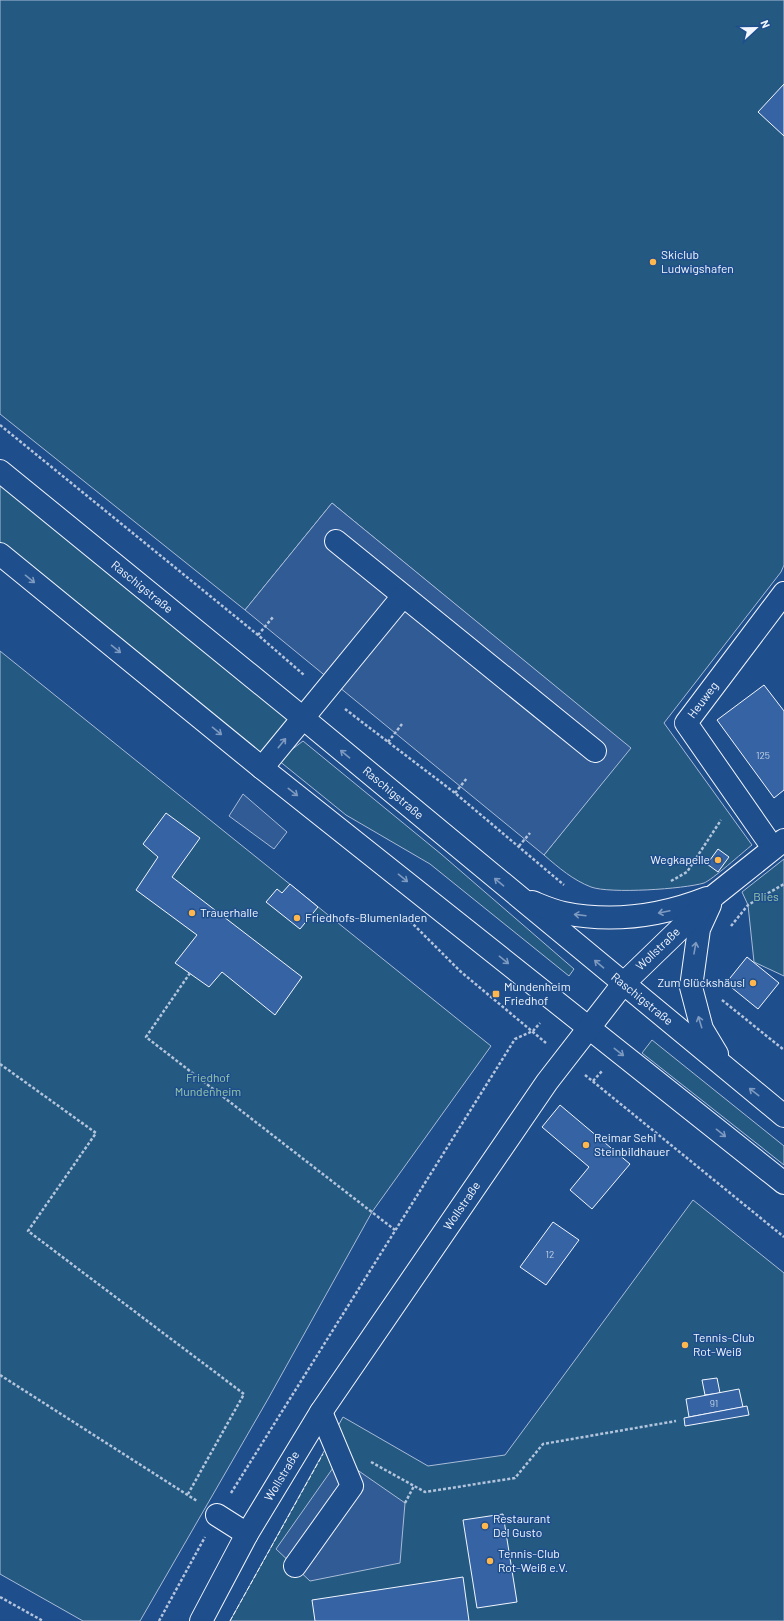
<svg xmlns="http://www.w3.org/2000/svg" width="784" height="1621" font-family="Barlow,sans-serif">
	<rect width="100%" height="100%" fill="#1f4e8c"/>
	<g fill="#245a82" stroke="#a8bbd7">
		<path d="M0,0h784v565l-3,7 -117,151 88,122c-9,7 -40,35 -48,38 -20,6 -94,11 -113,4 -18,-7 -32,-19 -47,-32l86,-107 -298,-245 -87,107 -245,-196z"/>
		<polygon points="0,471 303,718 262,768 0,554"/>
		<polygon points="0,651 491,1046 372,1212 268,1399 140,1621 83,1621 0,1574"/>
		<polygon points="303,741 441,854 574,969 569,976 430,864 346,815 278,760"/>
		<polygon points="784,859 784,976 754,962 748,905 742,892"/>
		<polygon points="652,1040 784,1146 784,1165 642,1053"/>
		<polygon points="693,1200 784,1273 784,1621 230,1621 343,1417 428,1466 505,1455"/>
	</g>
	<g fill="#305b95" stroke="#a8bbd7">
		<polygon points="332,503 631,748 544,855 245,610"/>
		<polygon points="243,794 287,832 274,849 229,816"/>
		<polygon points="340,1458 405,1503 400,1563 310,1581 276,1549"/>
	</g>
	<g fill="#3563a3" stroke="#f2f6ff">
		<polygon points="784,84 784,136 758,112"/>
		<polygon points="764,685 784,711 784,790 774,798 717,720"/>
		<polygon points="166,813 200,838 172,877 302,977 275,1015 222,972 209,987 175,963 197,935 136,890 158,857 143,844"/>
		<polygon points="718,849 729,857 718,872 707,864"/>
		<polygon points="290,884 318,907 300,929 266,902 277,889 282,893"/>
		<polygon points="747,957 779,983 758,1009 726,983"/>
		<polygon points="560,1105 630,1164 592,1209 570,1190 589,1167 542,1127"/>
		<polygon points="553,1222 579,1240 546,1285 520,1267"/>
		<polygon points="717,1378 720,1393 705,1395 702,1380"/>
		<polygon points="739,1389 743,1407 689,1417 686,1399"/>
		<polygon points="747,1406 749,1415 685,1426 684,1418"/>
		<polygon points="503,1514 517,1602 477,1608 463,1520"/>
		<polygon points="463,1577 469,1621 315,1621 312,1600"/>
	</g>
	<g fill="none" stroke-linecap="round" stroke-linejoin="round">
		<defs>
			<g id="minor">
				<polyline points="0,471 303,718 784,1116"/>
				<polyline points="336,541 595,751"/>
				<polyline points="0,554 262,768 784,1183"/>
				<polyline points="262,768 403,596"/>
				<polyline points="773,848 686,723 784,593"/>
				<path d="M532,902c10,4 21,9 32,11 49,10 97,3 143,-15"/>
				<polyline points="710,905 699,929 691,987 702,1029 717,1054"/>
				<polyline points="217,1515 247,1534"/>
				<polyline points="295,1566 352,1486 321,1412"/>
				<polyline points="201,1621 247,1534 321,1412 547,1082 623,984 715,895 784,840"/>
			</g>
		</defs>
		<use href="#minor" stroke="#f2f6ff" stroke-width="24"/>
		<g stroke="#b3c4dc" stroke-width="2.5" stroke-dasharray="3 2" stroke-linecap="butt">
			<polyline points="0,425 258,635 304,675"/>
			<polyline points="258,635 273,617"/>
			<polyline points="345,709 455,793 564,885"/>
			<polyline points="388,742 402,724"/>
			<polyline points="455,793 467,778"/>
			<polyline points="519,846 530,833"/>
			<polyline points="671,881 687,872 721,820"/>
			<polyline points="410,921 460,971 546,1043"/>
			<polyline points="731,926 748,905 784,884"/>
			<polyline points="190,973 146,1037 395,1230"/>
			<polyline points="722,1000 784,1050"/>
			<polyline points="0,1064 96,1133 28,1231 244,1394 188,1494"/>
			<polyline points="585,1075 784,1237"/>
			<polyline points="593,1081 602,1071"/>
			<polyline points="0,1375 197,1501"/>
			<polyline points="371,1462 425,1492 515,1478 543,1444 676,1421"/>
			<polyline points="231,1493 515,1039 533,1031 540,1023"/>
			<polyline points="405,1503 414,1486"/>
			<polyline points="0,1597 43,1621"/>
			<polyline points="159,1621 205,1537"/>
		</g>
		<use href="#minor" stroke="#1f4e8c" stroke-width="22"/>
		<polyline stroke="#f2f6ff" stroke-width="1" stroke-dasharray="5 2" stroke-linecap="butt" points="230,1621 323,1454"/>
	</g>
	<defs><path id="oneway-shaft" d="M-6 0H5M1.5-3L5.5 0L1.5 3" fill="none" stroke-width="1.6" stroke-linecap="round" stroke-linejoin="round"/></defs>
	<g stroke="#7e9ac0">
		<use href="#oneway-shaft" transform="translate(30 579) rotate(39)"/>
		<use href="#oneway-shaft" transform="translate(116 649) rotate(39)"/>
		<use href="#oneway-shaft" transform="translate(217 731) rotate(39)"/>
		<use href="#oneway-shaft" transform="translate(282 743) rotate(-51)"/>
		<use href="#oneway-shaft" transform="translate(345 754) rotate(-140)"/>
		<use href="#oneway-shaft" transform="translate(293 792) rotate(38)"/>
		<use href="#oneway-shaft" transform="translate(403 878) rotate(39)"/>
		<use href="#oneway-shaft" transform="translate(499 882) rotate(-140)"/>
		<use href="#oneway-shaft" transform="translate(664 912) rotate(168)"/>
		<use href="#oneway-shaft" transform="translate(580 915) rotate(-173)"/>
		<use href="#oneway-shaft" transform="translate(695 948) rotate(-80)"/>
		<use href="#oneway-shaft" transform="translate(504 960) rotate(39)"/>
		<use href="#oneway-shaft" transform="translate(599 964) rotate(-140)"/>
		<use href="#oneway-shaft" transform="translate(700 1022) rotate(-107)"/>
		<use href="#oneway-shaft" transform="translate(619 1052) rotate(38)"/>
		<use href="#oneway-shaft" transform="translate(754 1092) rotate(-142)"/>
		<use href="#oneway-shaft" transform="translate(721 1133) rotate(39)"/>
	</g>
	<g fill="#ffb74d" stroke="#1f4e8c" stroke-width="1.5">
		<circle cx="653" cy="262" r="4"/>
		<circle cx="718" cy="860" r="4"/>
		<circle cx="192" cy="913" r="4"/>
		<circle cx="297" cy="918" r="4"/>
		<circle cx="753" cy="983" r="4"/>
		<rect x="492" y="990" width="8" height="8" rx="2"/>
		<circle cx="586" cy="1145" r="4"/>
		<circle cx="685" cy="1345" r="4"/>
		<circle cx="485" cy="1526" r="4"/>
		<circle cx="490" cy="1561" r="4"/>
	</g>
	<g text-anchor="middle" stroke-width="3" stroke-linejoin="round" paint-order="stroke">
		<g font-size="10" fill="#c3d1e8">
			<text x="763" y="759">125</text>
			<text x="550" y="1258">12</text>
			<text x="714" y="1407">91</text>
		</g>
		<g font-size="12" fill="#f2f6ff" stroke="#1f4e8c" text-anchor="start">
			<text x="661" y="259">Skiclub<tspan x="661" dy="14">Ludwigshafen</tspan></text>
			<text x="710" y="864" text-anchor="end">Wegkapelle</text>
			<text x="200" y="917">Trauerhalle</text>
			<text x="305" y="922">Friedhofs-Blumenladen</text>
			<text x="745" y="987" text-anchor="end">Zum Glückshäusl</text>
			<text x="504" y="991">Mundenheim<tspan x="504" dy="14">Friedhof</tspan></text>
			<text x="594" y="1142">Reimar Sehl<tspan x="594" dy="14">Steinbildhauer</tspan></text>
			<text x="693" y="1342">Tennis-Club<tspan x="693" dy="14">Rot-Weiß</tspan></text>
			<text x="493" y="1523">Restaurant<tspan x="493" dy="14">Del Gusto</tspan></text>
			<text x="498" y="1558">Tennis-Club<tspan x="498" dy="14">Rot-Weiß e.V.</tspan></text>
		</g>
		<g font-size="12" fill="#f2f6ff" stroke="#1f4e8c">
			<text transform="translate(142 587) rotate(39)" y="4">Raschigstraße</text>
			<text transform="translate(703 700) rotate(-53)" y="4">Heuweg</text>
			<text transform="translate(393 793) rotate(40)" y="4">Raschigstraße</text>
			<text transform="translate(658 949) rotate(-44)" y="4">Wollstraße</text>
			<text transform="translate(642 999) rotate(39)" y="4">Raschigstraße</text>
			<text transform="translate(462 1206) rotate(-56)" y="4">Wollstraße</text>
			<text transform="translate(282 1476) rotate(-59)" y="4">Wollstraße</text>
		</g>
		<g font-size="12" fill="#97c8a6" stroke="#1f4e8c">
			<text x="766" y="901">Blies</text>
			<text x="208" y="1082">Friedhof<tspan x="208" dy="14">Mundenheim</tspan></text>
		</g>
	</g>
	<g transform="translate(756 28) rotate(68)" stroke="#1f4e8c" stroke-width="3" paint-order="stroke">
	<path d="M0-3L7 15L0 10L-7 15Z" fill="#f2f6ff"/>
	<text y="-6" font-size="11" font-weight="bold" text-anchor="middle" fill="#f2f6ff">N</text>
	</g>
</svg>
